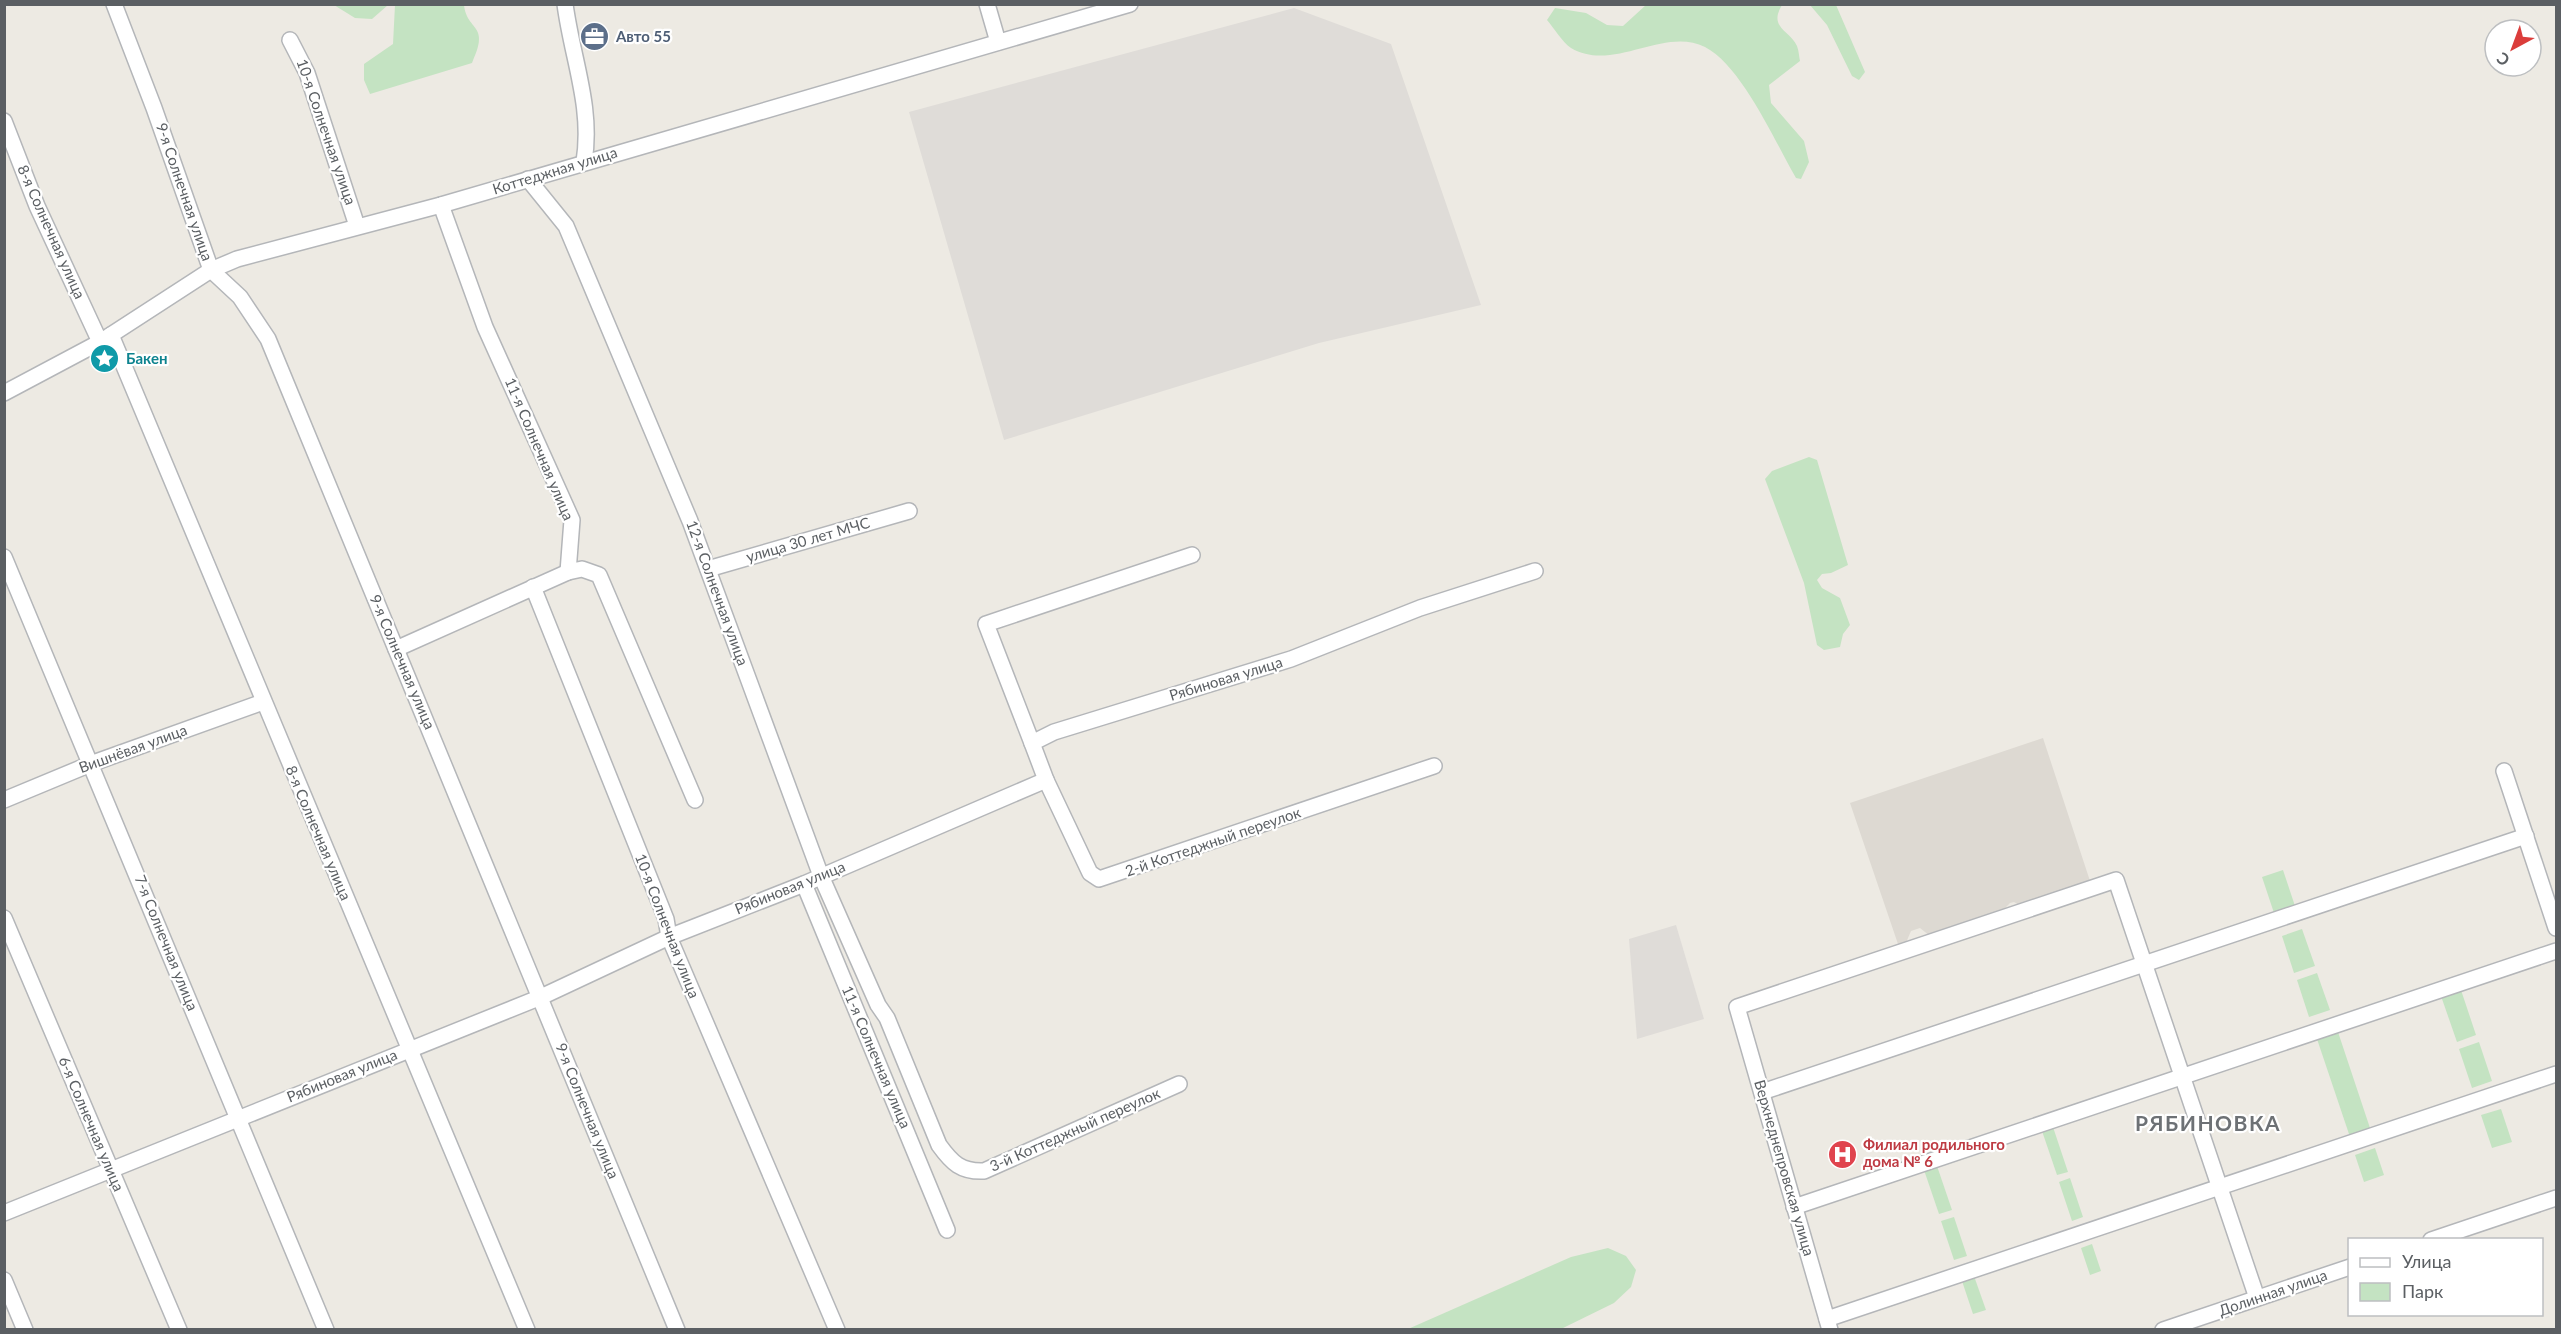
<svg xmlns="http://www.w3.org/2000/svg" width="2561" height="1334" font-family="Lato,sans-serif">
	<rect width="100%" height="100%" fill="#edeae3"/>
	<g fill="#dfdcd8">
		<polygon points="1294,8 1391,44 1481,305 1319,343 1004,440 909,112"/>
		<polygon points="1676,925 1704,1019 1637,1039 1629,939"/>
	</g>
	<polygon fill="#ddd9d2" points="2043,738 2091,884 2021,906 2014,902 2010,903 2000,913 1930,936 1920,928 1911,931 1905,945 1899,947 1850,803"/>
	<g fill="#c4e3c2">
		<polygon points="334,5 388,5 372,19 355,18"/>
		<path d="M395,5h69c3,27 27,18 8,58l-102,31 -6,-14v-16l29,-20z"/>
		<path d="M1646,5h136c-14,23 8,25 15,41 2,5 2,11 3,15l-31,24 2,18 33,38 5,21 -8,17 -5,-1c-21,-36 -54,-112 -91,-131 -41,-21 -92,26 -134,1 -9,-6 -17,-20 -24,-28l8,-12 31,5 21,12 16,1z"/>
		<polygon points="1810,5 1836,5 1865,72 1859,80 1852,76 1827,25"/>
		<polygon points="1809,457 1817,460 1848,565 1831,573 1822,574 1817,580 1822,588 1840,598 1850,625 1843,634 1840,647 1824,650 1817,645 1804,583 1765,479 1772,471"/>
		<polygon points="2283,870 2295,906 2274,913 2262,877"/>
		<polygon points="2302,929 2315,966 2294,973 2282,936"/>
		<polygon points="2317,973 2330,1010 2309,1017 2297,980"/>
		<polygon points="2461,990 2476,1035 2457,1042 2441,996"/>
		<polygon points="2338,1032 2371,1131 2350,1137 2317,1039"/>
		<polygon points="2479,1042 2492,1081 2472,1088 2459,1049"/>
		<polygon points="2501,1109 2512,1142 2492,1148 2481,1115"/>
		<polygon points="2053,1127 2068,1172 2057,1175 2042,1131"/>
		<polygon points="2375,1148 2384,1175 2364,1182 2355,1155"/>
		<polygon points="1937,1166 1952,1210 1939,1214 1924,1170"/>
		<polygon points="2070,1178 2083,1217 2072,1221 2059,1182"/>
		<polygon points="1954,1217 1967,1256 1954,1260 1941,1221"/>
		<polygon points="2092,1244 2101,1271 2090,1275 2081,1248"/>
		<polygon points="1608,1248 1626,1256 1636,1270 1631,1287 1614,1303 1561,1329 1408,1329 1571,1257"/>
		<polygon points="1974,1276 1986,1310 1973,1314 1962,1281"/>
	</g>
	<g fill="none" stroke-linecap="round" stroke-linejoin="round">
		<defs>
			<g id="minor">
				<polyline points="114,4 154,108 211,270 240,297 268,339 677,1330"/>
				<path d="M565,4c7,54 28,103 19,158"/>
				<polyline points="987,4 998,42"/>
				<polyline points="290,40 307,73 357,226"/>
				<polyline points="4,121 37,206 100,342"/>
				<path d="M528,179l38,47 124,295 131,355 57,129 9,13 52,127c13,18 22,27 45,26l195,-87"/>
				<polyline points="441,205 485,327 572,520 568,572 582,569 599,575 695,800"/>
				<polyline points="111,335 527,1330"/>
				<polyline points="4,393 100,342 211,270 237,259 441,205 1130,4"/>
				<polyline points="4,557 326,1330"/>
				<polyline points="708,569 909,511"/>
				<polyline points="533,587 666,919 669,937 837,1330"/>
				<polyline points="396,649 568,572"/>
				<polyline points="1032,743 986,624 1192,555"/>
				<polyline points="2504,771 2556,928"/>
				<polyline points="1046,780 1090,873 1099,879 1434,766"/>
				<polyline points="4,800 93,763 263,702"/>
				<polyline points="804,884 947,1230"/>
				<polyline points="4,918 179,1330"/>
				<polyline points="1762,1092 2526,836"/>
				<polyline points="1794,1207 2556,951"/>
				<polyline points="4,1213 541,997 669,937 804,884 1046,780 1032,743 1054,732 1291,659 1420,608 1535,571"/>
				<polyline points="2431,1240 2556,1198"/>
				<polyline points="4,1280 25,1330"/>
				<polyline points="1827,1319 2556,1074"/>
				<polyline points="1830,1330 1737,1007 2116,880 2257,1298"/>
				<polyline points="2163,1330 2350,1267"/>
			</g>
		</defs>
		<use href="#minor" stroke="#b4b6b9" stroke-width="18"/>
		<use href="#minor" stroke="#fff" stroke-width="15"/>
	</g>
	<defs>
		<symbol id="office-disc" viewBox="-11 -11 22 22"><circle r="9.5" fill="#5c6f8a" stroke="#fff"/><path d="M-6-3h4V-5.5h4V-3h4V5H-6ZM-1-4.5V-3h2v-1.5ZM-6 0V1H6V0Z" fill="#fff"/></symbol>
		<symbol id="sight-disc" viewBox="-11 -11 22 22"><circle r="9.5" fill="#0f9aa8" stroke="#fff"/><path d="M0-6L1.8-2.2L6-1.7L2.9 1.2L3.7 5.4L0 3.3L-3.7 5.4L-2.9 1.2L-6-1.7L-1.8-2.2Z" fill="#fff"/></symbol>
		<symbol id="hospital-disc" viewBox="-11 -11 22 22"><circle r="9.5" fill="#e0444e" stroke="#fff"/><path d="M-5-5h3v3.5h4V-5h3V5h-3V1.5h-4V5h-3Z" fill="#fff"/></symbol>
	</defs>
	<g fill-rule="evenodd">
		<use href="#office-disc" x="578" y="20" width="33" height="33"/>
		<use href="#sight-disc" x="88" y="342" width="33" height="33"/>
		<use href="#hospital-disc" x="1826" y="1138" width="33" height="33"/>
	</g>
	<g text-anchor="middle" stroke-width="4.5" stroke-linejoin="round" paint-order="stroke">
		<g font-size="15" font-weight="bold" fill="#4e5e75" stroke="#fff" text-anchor="start">
			<text x="616" y="42">Авто 55</text>
		</g>
		<g font-size="15" fill="#5b5f63" stroke="#fff">
			<text transform="translate(326 132) rotate(71)" y="5">10-я Солнечная улица</text>
			<text transform="translate(555 171) rotate(-17)" y="5">Коттеджная улица</text>
			<text transform="translate(184 192) rotate(71)" y="5">9-я Солнечная улица</text>
			<text transform="translate(51 232) rotate(66)" y="5">8-я Солнечная улица</text>
			<text transform="translate(539 449) rotate(67)" y="5">11-я Солнечная улица</text>
			<text transform="translate(808 540) rotate(-16)" y="5">улица 30 лет МЧС</text>
			<text transform="translate(717 593) rotate(70)" y="5">12-я Солнечная улица</text>
			<text transform="translate(402 662) rotate(67)" y="5">9-я Солнечная улица</text>
			<text transform="translate(1226 679) rotate(-17)" y="5">Рябиновая улица</text>
			<text transform="translate(133 749) rotate(-20)" y="5">Вишнёвая улица</text>
			<text transform="translate(318 833) rotate(67)" y="5">8-я Солнечная улица</text>
			<text transform="translate(1213 842) rotate(-19)" y="5">2-й Коттеджный переулок</text>
			<text transform="translate(790 888) rotate(-22)" y="5">Рябиновая улица</text>
			<text transform="translate(667 926) rotate(69)" y="5">10-я Солнечная улица</text>
			<text transform="translate(166 943) rotate(68)" y="5">7-я Солнечная улица</text>
			<text transform="translate(876 1057) rotate(67)" y="5">11-я Солнечная улица</text>
			<text transform="translate(342 1076) rotate(-22)" y="5">Рябиновая улица</text>
			<text transform="translate(587 1111) rotate(68)" y="5">9-я Солнечная улица</text>
			<text transform="translate(91 1124) rotate(67)" y="5">6-я Солнечная улица</text>
			<text transform="translate(1075 1130) rotate(-24)" y="5">3-й Коттеджный переулок</text>
			<text transform="translate(1784 1168) rotate(74)" y="5">Верхнеднепровская улица</text>
			<text transform="translate(2273 1293) rotate(-19)" y="5">Долинная улица</text>
		</g>
		<g font-size="15" font-weight="bold" fill="#0d838f" stroke="#fff" text-anchor="start">
			<text x="126" y="364">Бакен</text>
		</g>
		<g font-size="15" font-weight="bold" fill="#be3a42" stroke="#fff" text-anchor="start">
			<text x="1863" y="1150">Филиал родильного<tspan x="1863" dy="17">дома № 6</tspan></text>
		</g>
		<g font-size="21" font-weight="bold" letter-spacing="1.5" fill="#6d7175" stroke="#fff">
			<text x="2208" y="1131">РЯБИНОВКА</text>
		</g>
	</g>
	<rect width="2561" height="1334" fill="none" stroke="#5b5f63" stroke-width="12"/>
	<rect x="2348" y="1238" width="195" height="78" fill="#ffffff" stroke="#bdbfc1" stroke-width="1.5"/>
	<rect x="2360" y="1258" width="30" height="9" fill="#ffffff" stroke="#bdbfc1" stroke-width="1.5"/>
	<text x="2402" y="1268" font-size="18" fill="#5b5f63">Улица</text>
	<rect x="2360" y="1283" width="30" height="18" fill="#c4e3c2" stroke="#bdbfc1" stroke-width="1.5"/>
	<text x="2402" y="1298" font-size="18" fill="#5b5f63">Парк</text>
	<g transform="translate(2513 48) rotate(221)"><circle r="28" fill="#ffffff" stroke="#bdbfc1" stroke-width="1.5"/>
	<path d="M0-4.5L10 22L0 15L-10 22Z" fill="#db3d3b"/>
	<text y="-9" font-size="16" font-weight="bold" text-anchor="middle" fill="#5b5f63">С</text>
	</g>
</svg>
